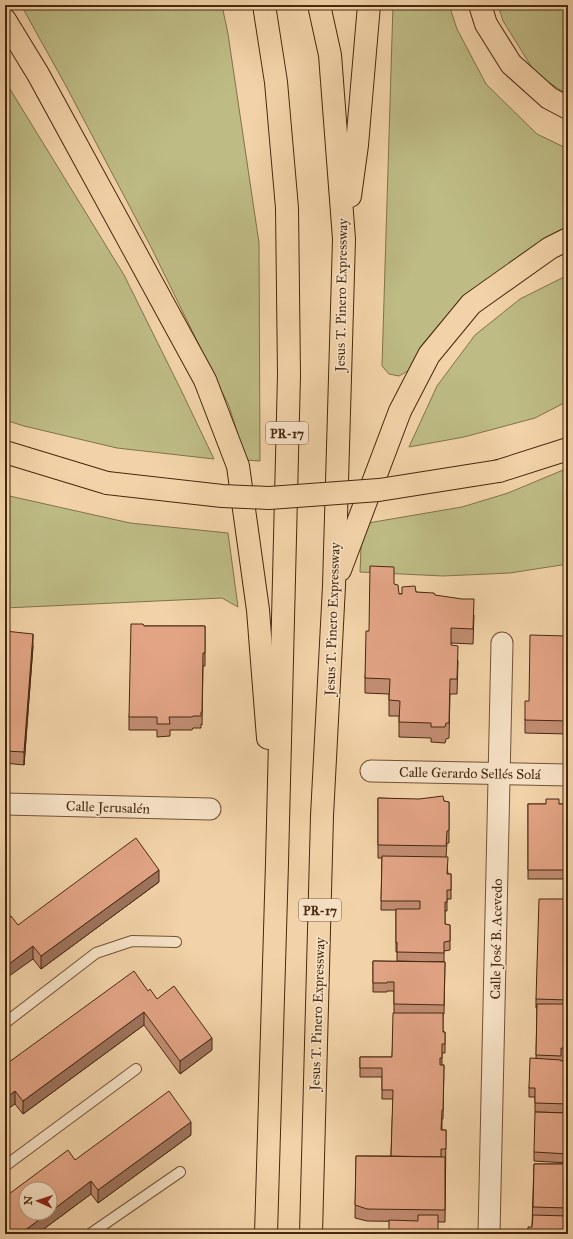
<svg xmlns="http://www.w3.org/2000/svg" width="573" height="1239" font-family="'IM FELL Great Primer',serif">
	<rect width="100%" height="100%" fill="#f2d2a8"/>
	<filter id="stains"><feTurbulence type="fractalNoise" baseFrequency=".005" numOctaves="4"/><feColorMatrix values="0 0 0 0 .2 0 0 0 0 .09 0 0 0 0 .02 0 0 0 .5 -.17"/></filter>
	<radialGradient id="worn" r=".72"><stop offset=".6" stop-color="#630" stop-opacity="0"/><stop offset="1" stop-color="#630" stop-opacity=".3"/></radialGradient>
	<g fill="#bebb85" stroke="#82724a">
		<polygon points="21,5 222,5 228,34 259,243 260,461 246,460 229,406 150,245 66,86"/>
		<polygon points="393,5 449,5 457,29 486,84 537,134 568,149 568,231 475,291 441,322 421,346 408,371 399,376 389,374 382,366"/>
		<polygon points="498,5 568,5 568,95 536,74 503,21"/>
		<polygon points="5,81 124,275 181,390 214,459 117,448 24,426 5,420"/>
		<polygon points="568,275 568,401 535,418 464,437 409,447 437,386 475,335 520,299"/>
		<polygon points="568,468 568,564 510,573 443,576 360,572 362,524 462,507 508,493"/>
		<polygon points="5,495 130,523 228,533 238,607 222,598 5,608"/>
	</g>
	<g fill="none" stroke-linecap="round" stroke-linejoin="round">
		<defs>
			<g id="lane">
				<polyline points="5,1023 96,953 132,941 176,942"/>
				<polyline points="5,1166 136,1069"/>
				<polyline points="90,1234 180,1172"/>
			</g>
			<g id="street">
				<polyline points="371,771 568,775"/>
				<polyline points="5,804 210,809"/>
				<polyline points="489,1234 502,643"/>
			</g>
			<g id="highway">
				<polyline points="264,5 276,82 287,208 289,375 277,863 266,1234"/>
				<polyline points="480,5 486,24 511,64 549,98 568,108"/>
				<polyline points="5,20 38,74 205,380 238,466 258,610 268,738"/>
				<polyline points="350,196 357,145 369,5"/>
				<polyline points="5,452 107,483"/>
				<polyline points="499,471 568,449"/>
				<polyline points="340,570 400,411 429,355 471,304 550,248 568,239"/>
				<polyline points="311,1234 322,816 334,586 344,239 330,55 319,5"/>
			</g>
		</defs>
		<use href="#lane" stroke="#725236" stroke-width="12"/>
		<use href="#street" stroke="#725236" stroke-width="23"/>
		<use href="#highway" stroke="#472810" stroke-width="24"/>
		<use href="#lane" stroke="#f7e2c6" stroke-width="10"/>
		<use href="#street" stroke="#f7e2c6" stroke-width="21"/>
		<use href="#highway" stroke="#f2d2a8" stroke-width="22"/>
		<defs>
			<polyline id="highway-bridge" points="107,483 222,496 269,498 379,490 499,471"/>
		</defs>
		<use href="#highway-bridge" stroke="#472810" stroke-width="24" stroke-linecap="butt"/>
		<use href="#highway-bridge" stroke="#f2d2a8" stroke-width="22"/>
	</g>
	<g fill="#c28d72" stroke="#472810">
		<polygon points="394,585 399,594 416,592 435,595 474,615 473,644 451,643 451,645 458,661 457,694 450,694 449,738 446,739 445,743 431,742 431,738 399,737 399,716 389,716 389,694 365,693 365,678 369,631"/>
		<polygon points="144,626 205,626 205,666 203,666 202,725 201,724 201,728 193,728 192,730 170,730 170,736 157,737 157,730 129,730 129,717"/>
		<polygon points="5,631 33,646 24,765 5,763"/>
		<polygon points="566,666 568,666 568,734 525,733 525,720 529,701"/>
		<polygon points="378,798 444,801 449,802 449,843 447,843 446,857 448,874 451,874 451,899 447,899 447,911 445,911 445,924 450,925 450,950 444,951 444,962 397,961 397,952 396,952 396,910 381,910 382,858 378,858"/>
		<rect x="528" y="804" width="40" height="75"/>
		<polygon points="159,882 41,969 33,959 18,925"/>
		<polygon points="564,910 568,910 568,1113 535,1112 535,1097 529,1097 529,1088 536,1059 537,1008 536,1008 536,999"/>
		<polygon points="373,961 445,962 444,1014 443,1014 443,1032 445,1032 445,1053 442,1053 442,1065 444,1065 443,1119 442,1119 442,1130 446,1130 445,1222 367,1221 355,1218 356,1156 391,1156 393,1099 382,1099 382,1077 360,1077 360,1057 392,1057 394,1013 394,991 387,991 387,992 373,992"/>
		<polygon points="148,991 212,1050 180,1074 144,1025 23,1114 15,1104 5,1065"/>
		<polygon points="568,1113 568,1163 534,1161 534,1152"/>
		<polygon points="191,1135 98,1203 91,1194 37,1234 5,1234 75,1160"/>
		<polygon points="534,1164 568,1164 568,1234 532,1227"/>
	</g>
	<g fill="#9e735d" stroke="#472810">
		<polygon points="33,634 33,646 24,765 24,752"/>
		<polygon points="159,870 159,882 41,969 41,956"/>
		<polygon points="33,946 33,959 5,979 5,967"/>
		<polygon points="144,1012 144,1025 23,1114 23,1101"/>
		<polygon points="212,1038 212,1050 180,1074 180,1061"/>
		<polygon points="15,1091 15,1104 5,1111 5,1099"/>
		<polygon points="191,1122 191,1135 98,1203 98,1190"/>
		<polygon points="91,1181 91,1194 37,1234 20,1234 48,1213 50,1213 50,1212"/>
	</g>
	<g fill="#e2a485" stroke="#472810">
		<polygon points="370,566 394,567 394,584 398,585 399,594 402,594 402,587 415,586 416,592 434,593 435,595 462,599 474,599 473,629 451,628 451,645 458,646 457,679 450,679 449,723 446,723 445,727 431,727 431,723 399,722 400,701 389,700 390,679 365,678 366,631 369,631"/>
		<polygon points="131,624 143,624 144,626 205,626 205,653 203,653 202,712 201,712 201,716 193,716 192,717 169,717 170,724 157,724 157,717 129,717"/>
		<polygon points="5,631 33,634 24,752 5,751"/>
		<polygon points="530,635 566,636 566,666 568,666 568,721 525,720 525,701 529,701"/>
		<polygon points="443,796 444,801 449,802 449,830 447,831 446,846 378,845 378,798 419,799"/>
		<polygon points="546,799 559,799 559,804 568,804 568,870 528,870 528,804 546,804"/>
		<polygon points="136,838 159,870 41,956 33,946 5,967 5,921 11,916 18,925"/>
		<polygon points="382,856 448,857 447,874 451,874 451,890 447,890 447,902 445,902 445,924 450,925 450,941 444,942 444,953 397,952 397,942 396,943 396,909 420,909 420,901 381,901"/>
		<polygon points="539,899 564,899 564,910 568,910 568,1000 536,999"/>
		<polygon points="373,961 445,962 444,1005 394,1004 394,982 387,982 387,983 373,983"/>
		<polygon points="134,971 148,991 150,989 157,999 174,986 212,1038 180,1061 144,1012 23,1101 15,1091 5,1099 5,1065"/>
		<polygon points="537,1004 568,1004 568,1049 561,1048 561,1056 536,1055"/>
		<polygon points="393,1013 443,1013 443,1032 445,1032 445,1044 442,1044 442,1058 440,1058 440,1065 444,1065 443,1110 442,1110 441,1130 446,1130 446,1149 441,1149 441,1157 391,1156 393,1090 382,1090 382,1068 360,1068 360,1057 392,1057"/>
		<polygon points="530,1058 561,1060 561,1061 568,1061 568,1104 535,1103 535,1088 529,1088"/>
		<polygon points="169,1091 191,1122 98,1190 91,1181 50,1212 50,1189 26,1189 26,1213 48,1213 20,1234 5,1234 5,1197 68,1150 75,1160"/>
		<polygon points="535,1112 568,1113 568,1154 534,1152"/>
		<polygon points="356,1156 445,1157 445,1210 367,1209 355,1205"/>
		<polygon points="534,1164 568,1164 568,1208 533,1207"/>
		<polygon points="418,1215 438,1215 438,1234 389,1234 389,1220 418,1221"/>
		<polygon points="533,1215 568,1216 568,1234 528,1234 528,1227 532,1227"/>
	</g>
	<g text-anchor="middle" stroke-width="3.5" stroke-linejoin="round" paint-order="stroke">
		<g fill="#f7e2c6" stroke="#7c6047" stroke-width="1">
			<rect x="266" y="422" width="42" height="22" rx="3"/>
			<rect x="299" y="899" width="42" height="22" rx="3"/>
		</g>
		<g font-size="13" font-weight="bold" fill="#472810">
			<text x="287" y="438">PR-17</text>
			<text x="320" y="915">PR-17</text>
		</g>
		<g font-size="14" fill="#472810" stroke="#f7e2c6">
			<text transform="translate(341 295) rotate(-89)" y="5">Jesus T. Pinero Expressway</text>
			<text transform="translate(332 619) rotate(-88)" y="5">Jesus T. Pinero Expressway</text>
			<text transform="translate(470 773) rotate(1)" y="5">Calle Gerardo Sellés Solá</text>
			<text transform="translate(108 807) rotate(2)" y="5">Calle Jerusalén</text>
			<text transform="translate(496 939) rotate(-89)" y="5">Calle José B. Acevedo</text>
			<text transform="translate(317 1014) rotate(-88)" y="5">Jesus T. Pinero Expressway</text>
		</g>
	</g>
	<rect width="573" height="1239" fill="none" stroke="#f2d2a8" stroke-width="20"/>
	<rect x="6" y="6" width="561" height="1227" fill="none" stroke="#472810" stroke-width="2"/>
	<rect x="10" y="10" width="553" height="1219" fill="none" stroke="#472810"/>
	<g transform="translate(38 1201) rotate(273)"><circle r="19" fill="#f7e2c6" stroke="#b1987d"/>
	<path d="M0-3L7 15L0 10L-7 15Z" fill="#8f2418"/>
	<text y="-6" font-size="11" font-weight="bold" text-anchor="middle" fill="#472810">N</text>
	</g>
	<rect width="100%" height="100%" filter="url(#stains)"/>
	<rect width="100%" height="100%" fill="url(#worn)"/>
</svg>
